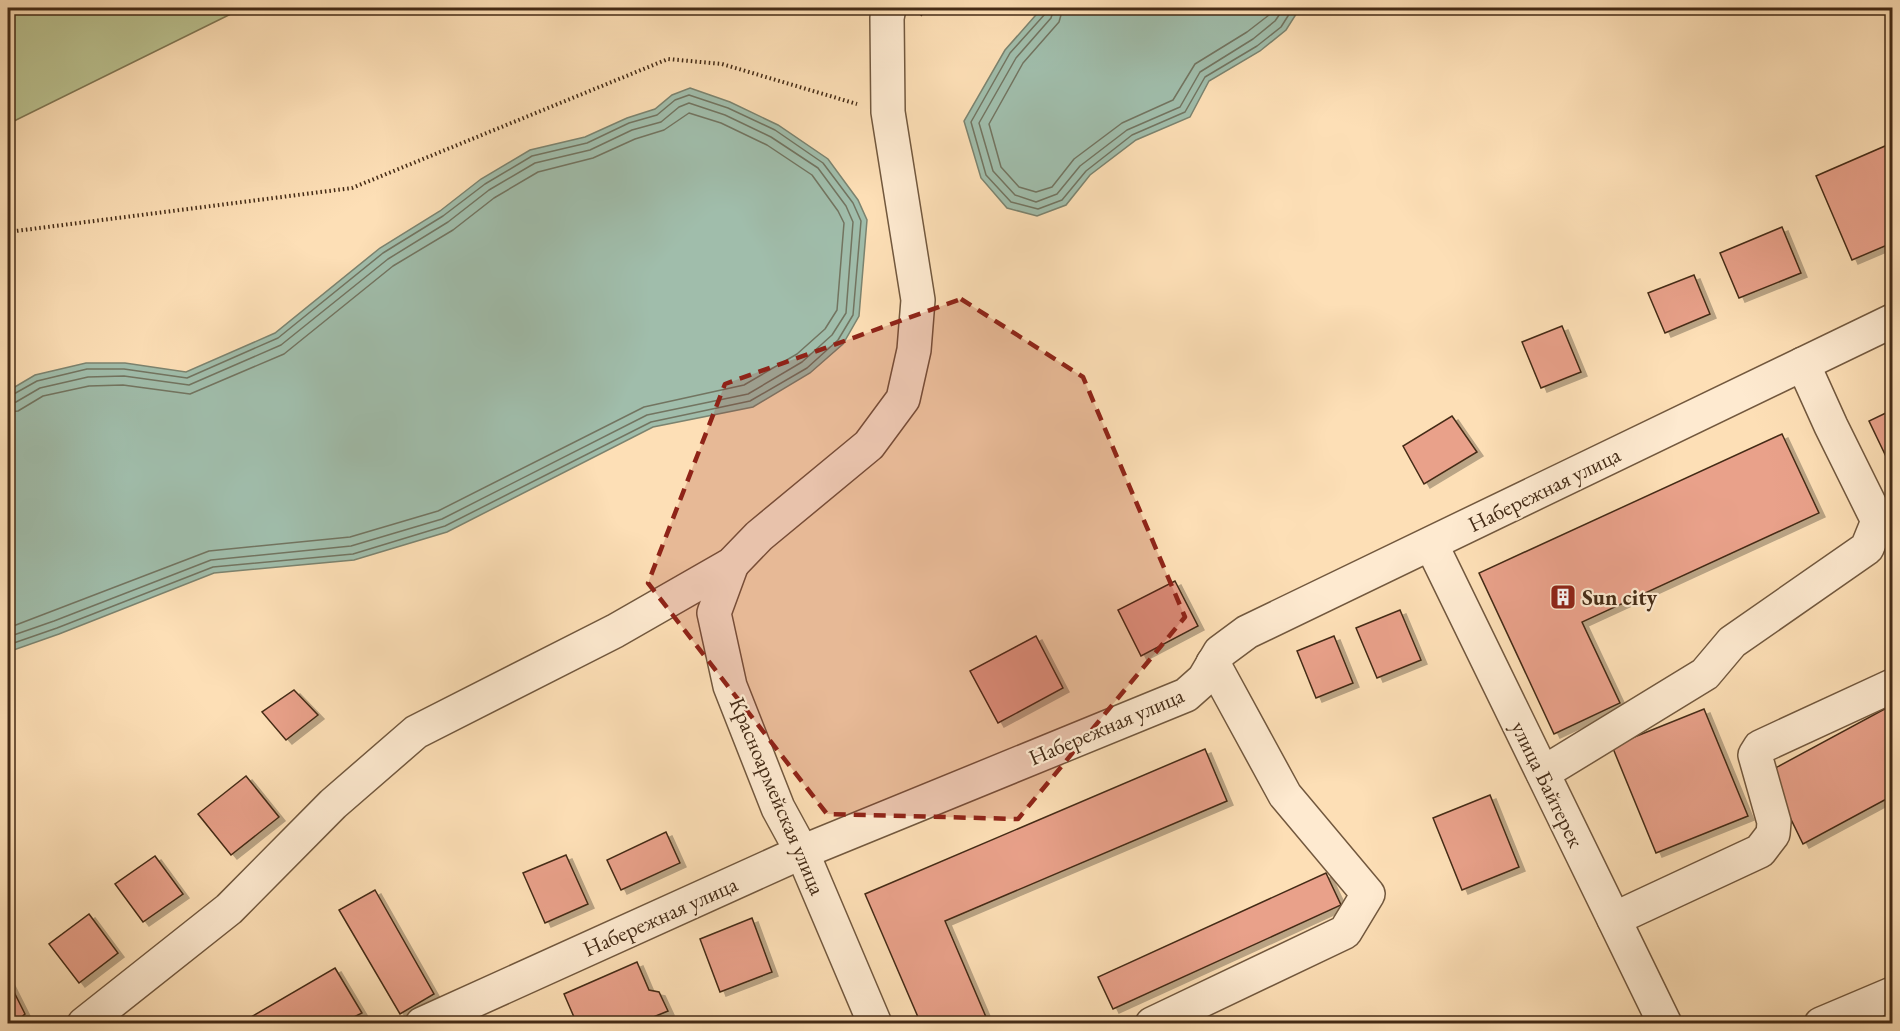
<svg xmlns="http://www.w3.org/2000/svg" width="1900" height="1031" font-family="'EB Garamond',serif">
	<defs>
		<filter id="shadow"><feDropShadow dx="6" dy="4" stdDeviation="0" flood-color="#0004"/></filter>
	</defs>
	<rect width="100%" height="100%" fill="#fddfb6"/>
	<filter id="stains"><feTurbulence type="fractalNoise" baseFrequency=".00333" numOctaves="4"/><feColorMatrix values="0 0 0 0 .2 0 0 0 0 .09 0 0 0 0 .02 0 0 0 .5 -.17"/></filter>
	<radialGradient id="worn" r=".72"><stop offset=".6" stop-color="#630" stop-opacity="0"/><stop offset="1" stop-color="#630" stop-opacity=".3"/></radialGradient>
	<polygon fill="#bbc391" stroke="#807754" stroke-width="1.5" points="8,8 243,8 8,124"/>
	<g fill="#a0bdab" stroke="#7b836f" stroke-width="1.5">
		<polygon points="1042,8 1300,8 1286,30 1260,51 1209,81 1190,117 1136,140 1090,175 1066,205 1037,216 1007,208 981,178 964,121 1005,50"/>
		<polygon points="690,88 730,102 778,125 828,159 858,200 867,220 859,316 843,344 810,373 753,407 653,427 447,532 354,560 214,573 59,634 8,652 8,391 35,375 86,363 125,363 186,372 275,333 380,248 440,211 481,179 530,150 585,137 627,118 655,109 672,95"/>
	</g>
	<g fill="none" stroke-linecap="round" stroke-linejoin="round">
		<g stroke="#727460" stroke-width="1.5">
			<polyline points="1046,8 1045,14 1010,53 971,122 986,175 1011,202 1038,209 1062,200 1086,171 1132,135 1185,112 1205,77 1257,46 1281,27 1293,8"/>
			<polyline points="1054,8 1051,18 1016,58 979,123 993,171 1015,195 1036,202 1057,194 1080,166 1127,130 1180,107 1200,72 1253,39 1275,21 1284,8"/>
			<polyline points="1063,8 1059,22 1023,63 989,124 1001,167 1019,187 1036,192 1052,187 1074,159 1122,123 1173,100 1195,64 1247,32 1269,15 1273,8"/>
			<polyline points="8,395 12,395 37,381 87,369 124,369 187,378 278,338 383,253 443,216 485,184 532,156 587,143 629,123 657,115 675,100 689,95 728,108 775,130 823,163 853,203 861,221 853,315 838,340 807,368 750,401 651,422 445,526 353,554 213,567 57,628 8,645"/>
			<polyline points="8,403 16,402 40,388 88,377 124,376 189,385 281,345 388,259 448,222 489,190 535,163 590,150 632,130 661,122 679,107 689,103 725,115 771,137 818,168 846,206 853,222 846,313 832,335 802,362 748,394 647,415 442,519 351,546 211,560 54,621 8,637"/>
			<polyline points="8,412 18,411 43,396 89,386 123,385 190,394 284,354 393,266 453,230 494,198 538,172 593,158 635,139 664,130 689,113 721,123 767,145 812,175 838,211 844,223 837,310 825,329 797,354 744,385 644,407 438,511 350,537 209,551 8,628"/>
		</g>
	</g>
	<g fill="#e9a18a" stroke="#442b16" stroke-width="1.5" filter="url(#shadow)">
		<polygon points="1892,143 1892,243 1852,260 1816,176"/>
		<polygon points="1782,227 1801,273 1739,298 1720,253"/>
		<polygon points="1694,275 1710,314 1665,333 1648,293"/>
		<polygon points="1562,326 1581,372 1541,388 1522,342"/>
		<polygon points="1892,410 1892,469 1869,421"/>
		<polygon points="1452,416 1477,452 1424,484 1403,446"/>
		<polygon points="1782,434 1819,513 1582,622 1620,703 1554,734 1479,573"/>
		<polygon points="1175,581 1198,626 1141,656 1118,610"/>
		<polygon points="1400,610 1421,660 1377,678 1356,628"/>
		<polygon points="1036,636 1063,688 998,723 970,671"/>
		<polygon points="1334,636 1353,683 1316,698 1297,651"/>
		<polygon points="294,690 318,715 286,740 262,712"/>
		<polygon points="1892,705 1892,796 1803,844 1768,772"/>
		<polygon points="1704,709 1748,816 1656,853 1612,746"/>
		<polygon points="1205,749 1227,801 945,921 989,1024 921,1024 865,894"/>
		<polygon points="246,776 279,817 231,855 198,814"/>
		<polygon points="1490,795 1519,867 1462,890 1433,818"/>
		<polygon points="666,832 680,863 621,890 607,860"/>
		<polygon points="566,855 588,904 545,923 523,873"/>
		<polygon points="155,856 183,894 143,922 115,884"/>
		<polygon points="1326,873 1341,905 1113,1009 1098,977"/>
		<polygon points="375,890 434,994 400,1014 339,910"/>
		<polygon points="89,914 118,953 79,983 49,944"/>
		<polygon points="752,918 772,972 720,992 700,939"/>
		<polygon points="637,962 649,990 659,992 668,1011 651,1018 658,1023 577,1024 564,994"/>
		<polygon points="335,968 362,1013 340,1024 239,1024"/>
		<polygon points="8,980 25,1014 13,1024 8,1024"/>
	</g>
	<g fill="none" stroke-linecap="round" stroke-linejoin="round">
		<defs>
			<g id="minor">
				<polyline points="1431,544 1665,1024"/>
				<polyline points="732,564 714,613 730,686 778,808 802,852 875,1024"/>
				<polyline points="1543,773 1705,674 1732,642 1867,548 1878,521 1831,426 1803,364"/>
				<polyline points="1614,919 1760,851 1773,834 1774,822 1755,755 1760,747 1892,686"/>
				<polyline points="84,1024 229,909 333,804 416,732 615,631 732,564 759,536 869,445 903,399 914,350 918,300 888,112 887,18 889,8"/>
				<polyline points="422,1024 802,852 1186,695 1204,679 1220,652 1247,632 1892,321"/>
				<polyline points="1152,1024 1345,932 1368,894 1285,795 1213,663"/>
				<polyline points="1821,1024 1892,994"/>
			</g>
		</defs>
		<use href="#minor" stroke="#72583e" stroke-width="36"/>
		<g stroke="#442b16" stroke-width="4" stroke-dasharray="1.5 3" stroke-linecap="butt">
			<polyline points="920,15 927,8"/>
			<polyline points="8,232 352,188 668,59 722,64 857,104"/>
		</g>
		<use href="#minor" stroke="#feead0" stroke-width="33"/>
	</g>
	<path fill="#8f2418" fill-opacity="0.2" stroke="#8f2418" stroke-width="4.5" stroke-dasharray="12 8" stroke-linejoin="round" d="M961,299l122,78 102,240 -167,202 -191,-5 -179,-231 77,-199z"/>
	<defs>
		<symbol id="building-square" viewBox="-11 -11 22 22"><rect x="-9" y="-9" width="18" height="18" rx="4" fill="#8f2418" stroke="#feead0"/><path d="M-4-6H4V6H1V3H-1V6H-4ZM-2.5-4.3h1.7v1.8h-1.7ZM.8-4.3h1.7v1.8H.8ZM-2.5-1h1.7V.8h-1.7ZM.8-1h1.7V.8H.8Z" fill="#fff"/></symbol>
	</defs>
	<g fill-rule="evenodd">
		<use href="#building-square" x="1548" y="582" width="30" height="30"/>
	</g>
	<g text-anchor="middle" stroke-width="4.5" stroke-linejoin="round" paint-order="stroke">
		<g font-size="22" fill="#442b16" stroke="#feead0">
			<text transform="translate(1544 489) rotate(-26)" y="8">Набережная улица</text>
			<text transform="translate(1106 726) rotate(-23)" y="8">Набережная улица</text>
			<text transform="translate(1548 784) rotate(64)" y="8">улица Байтерек</text>
			<text transform="translate(778 796) rotate(67)" y="8">Красноармейская улица</text>
			<text transform="translate(660 916) rotate(-24)" y="8">Набережная улица</text>
		</g>
		<g font-size="22" font-weight="bold" fill="#442b16" stroke="#feead0" text-anchor="start">
			<text x="1582" y="605">Sun city</text>
		</g>
	</g>
	<rect width="1900" height="1031" fill="none" stroke="#fddfb6" stroke-width="30"/>
	<rect x="9" y="9" width="1882" height="1013" fill="none" stroke="#442b16" stroke-width="3"/>
	<rect x="15" y="15" width="1870" height="1001" fill="none" stroke="#442b16" stroke-width="1.5"/>
	<rect width="100%" height="100%" filter="url(#stains)"/>
	<rect width="100%" height="100%" fill="url(#worn)"/>
</svg>
